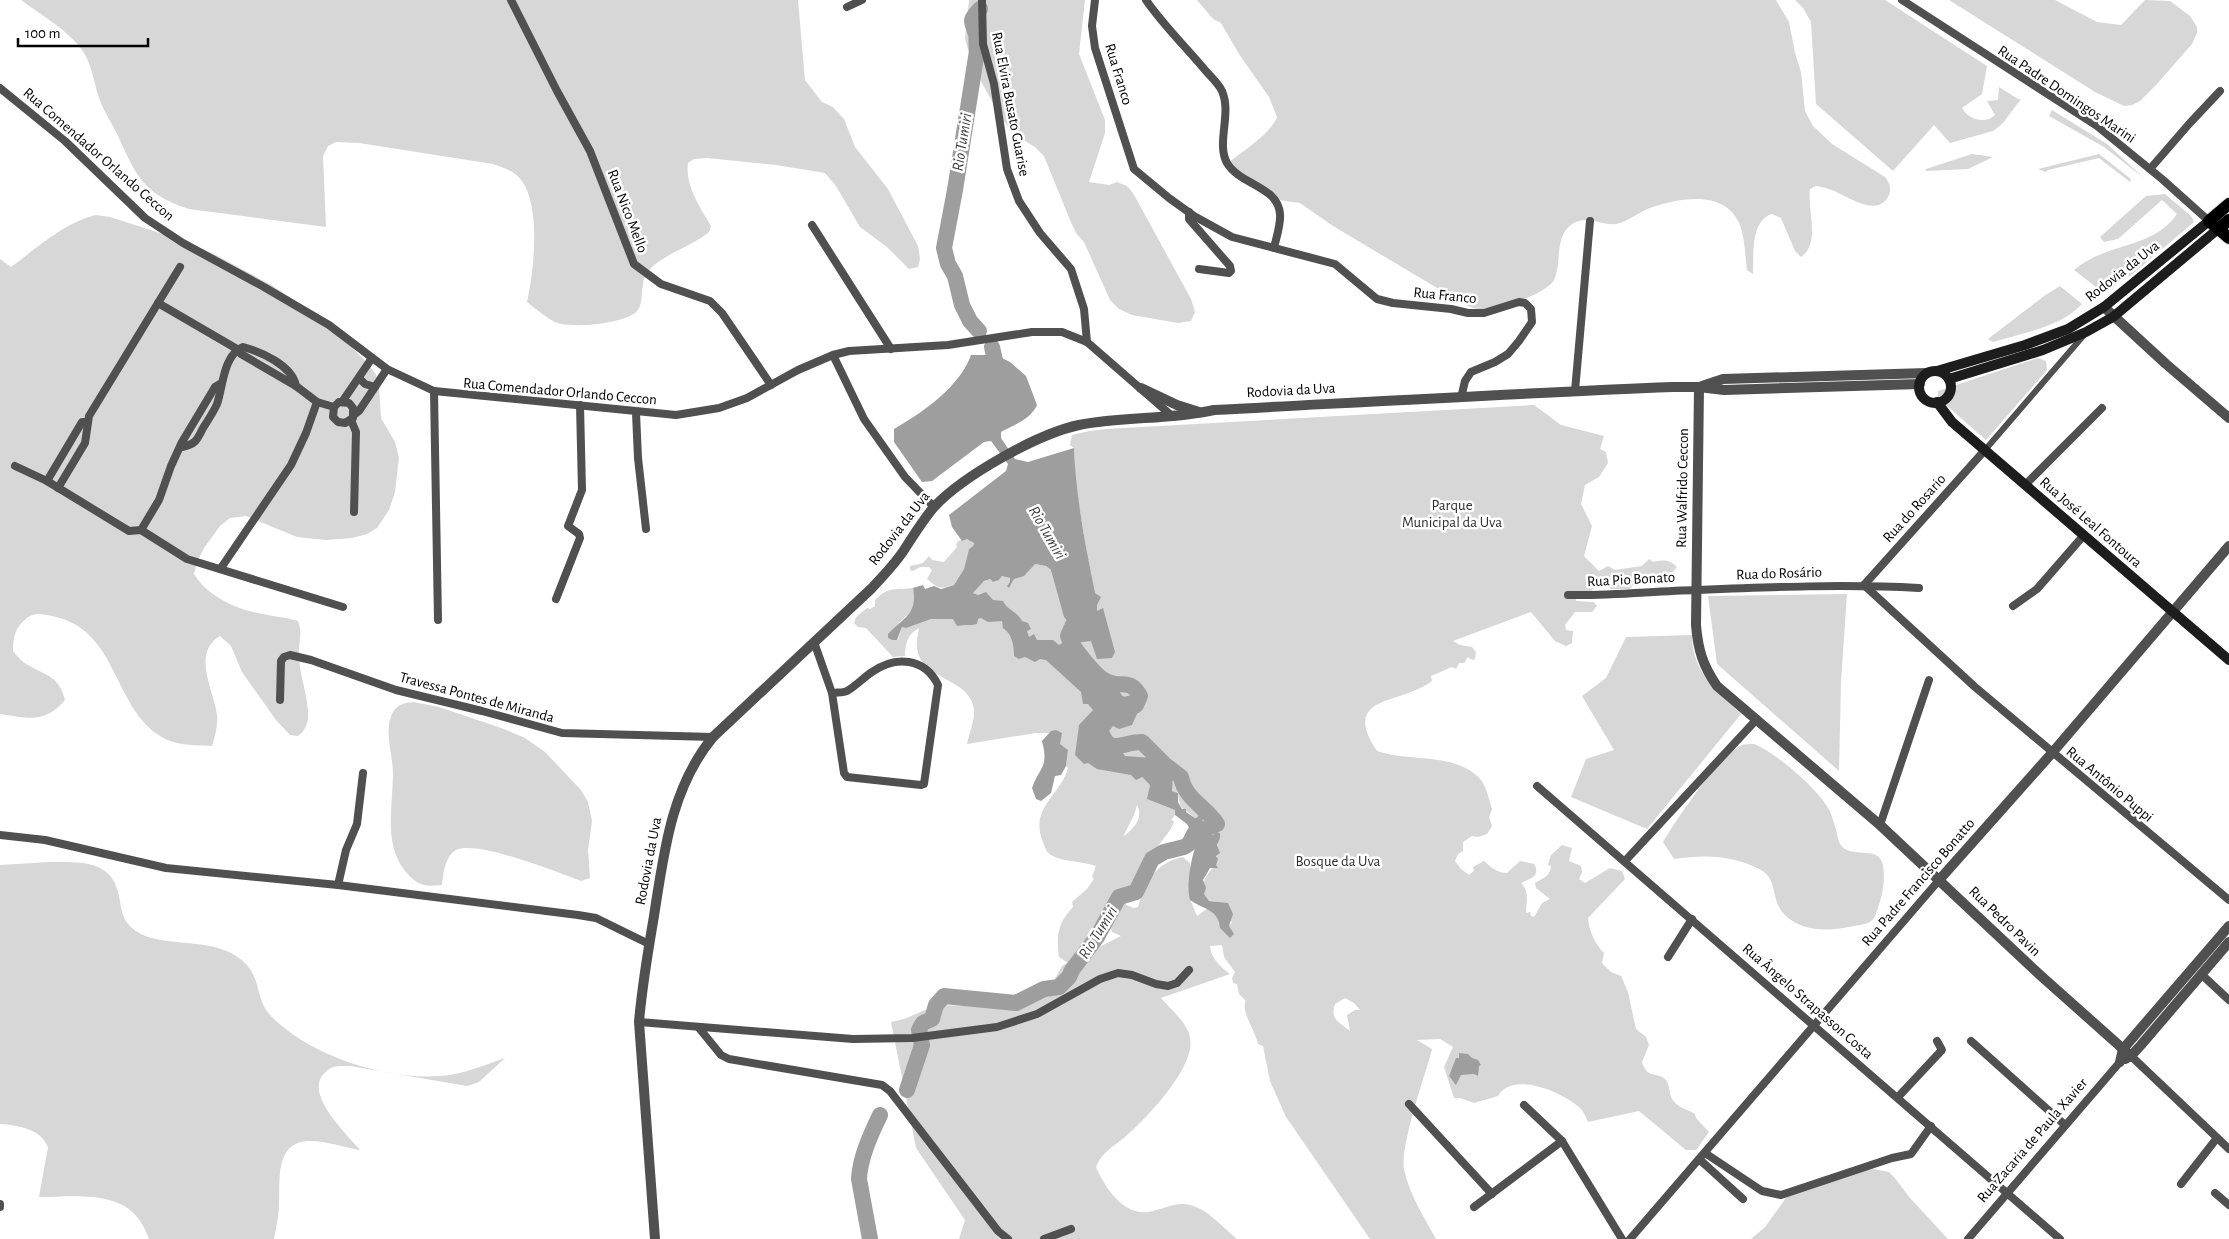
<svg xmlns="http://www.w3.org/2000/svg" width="2229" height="1239" font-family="'Alegreya Sans',sans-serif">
	<rect width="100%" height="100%" fill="#fff"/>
	<g fill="#d7d7d7" fill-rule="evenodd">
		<path d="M21,0h777l7,80 17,22 11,5 11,12 11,28 33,42 30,57 2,13 -2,8 -9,2 -22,-22 -27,-20 -24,-41 -11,-13 -49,-8 -69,-7 -13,1 -6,4c-3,23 12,44 23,63l-2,6c-18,15 -46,22 -61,39 -9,11 -3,32 -11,40 -12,13 -66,18 -82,11 -10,-5 -19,-13 -28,-20 7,-31 14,-94 -5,-121 -7,-10 -18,-13 -29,-17l-134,-21 -23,-1 -8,4 -5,10 3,71 -137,-18c-46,-15 -52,-32 -71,-73 -6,-13 -14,-24 -19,-38 -5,-15 -7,-33 -16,-47 -15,-21 -42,-36 -62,-51z"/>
		<polygon points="969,0 1085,0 1079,54 1105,120 1105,133 1089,182 1109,185 1117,182 1127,186 1133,193 1191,299 1195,312 1191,321 1178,323 1132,315 1119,309 1110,300 1084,242 1076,233 1070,220 1044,156 1035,147 1015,135 1002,119 973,67 965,39"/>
		<path d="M1197,0h579l13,22 6,31 6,19 4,39 8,15 19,18 53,33c4,5 7,11 4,18 -11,24 -42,1 -57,-5 -5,-2 -10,-3 -16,-4l-6,3c-3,22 11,54 -9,68l-6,-6 -14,-33 -9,-4c-22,7 -18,41 -19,60l-6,-4c-2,-15 -2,-31 -7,-45 -15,-36 -60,-27 -90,-17 -11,4 -23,14 -34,16 -14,2 -29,-10 -44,0 -18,12 -10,40 -18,56 -7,14 -60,32 -75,29 -5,0 -10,-3 -15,-5l-131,-78 -33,-23 -28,-4 -45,-35c15,-13 43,-29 50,-47l-8,-20 -30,-43 -18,-31 -8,-4z"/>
		<path d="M1795,0h90l102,66 -5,28 -20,14c6,11 23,17 33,7l-8,-14 11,-1 1,-13 19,12h3l-18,24 -10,8 -43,12 -16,-18 -41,46 -77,-67 -5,-82 -8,-14z"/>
		<polygon points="1949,0 2055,0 2097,22 2121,25 2145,0 2170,1 2190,16 2197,27 2197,33 2192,44 2156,85 2140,101 2132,105 2124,106 2095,92"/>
		<polygon points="2052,110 2107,144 2144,178 2104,147 2049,116"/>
		<polygon points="1972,154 1993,157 1968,169 1925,171 1926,169"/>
		<polygon points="2099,154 2131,179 2130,182 2099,158 2048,170 2046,172 2038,169"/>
		<path d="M2165,194l27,23 2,5 -64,54 -27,6 -7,5 -22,-17c32,-28 78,-20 103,-56l-15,-14 -44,39 -14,3 -4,-5 46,-41z"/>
		<path d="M96,215l14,2 75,24 27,12 61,33 56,38 40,41 7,10 3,11 2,32 14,24 4,16 -4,34 -6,18 -12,18 -10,6 -15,4 -26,2 -29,-3 -51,-21 -16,2 -10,8 -16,22 -7,14 -3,12c14,23 44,36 69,40 12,3 23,3 35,7 5,12 0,22 1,34 0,21 10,41 9,62 0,7 -4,15 -10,19l-8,-1 -14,-15 -34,-48 -11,-26 -11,-10c-29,17 -6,55 -3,79 1,11 -2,21 -5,31 -19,-1 -39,0 -55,-12 -45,-32 -40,-105 -105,-118 -10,-2 -17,-4 -25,2 -12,9 -14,19 -14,33 4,5 9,11 15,14 19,11 31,11 37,35 -21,24 -36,18 -65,14v-455l11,8c26,-19 54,-45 85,-52z"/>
		<path d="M2060,286l22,18c-21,23 -60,29 -89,38l-5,-3 56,-43z"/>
		<polygon points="2038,358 2046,361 2047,370 1986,440 1938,398 1938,391"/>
		<path d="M1534,405l27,20 43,11 -4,13 6,3 2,11 -9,14 -14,8 -4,19 11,22 -8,30 15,15 9,-5 7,4 27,-4 7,-7 4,3c10,-2 16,-3 24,5l-5,6 -24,8 -10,-3 -8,11h-17l-15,-4 -8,7 -14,6v3l18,1 3,4 -5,6h-17l-10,13 1,5 7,1 -1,12 -6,3 -11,-5 -24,-29 -78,29 7,4 12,2 4,5 -1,7 -3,1 -4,-3 -4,6h-5l-3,6 -4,-2 -21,9 1,5c-30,24 -93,13 -55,70 31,11 81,1 104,29 6,8 8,20 11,29l-3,8 3,9 -5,8 -9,3 -6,-1 -9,6v9l-5,3 -3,7 6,8 8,6 5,-4 -1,-4 11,-6c7,6 13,12 23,12l13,-12 14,3c7,12 -3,14 -13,19 9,9 5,19 5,30l4,-1 1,4 3,1 8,-14 8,-4 -14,-11 -1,-5c8,-5 15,-6 16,-17l-3,-1 3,-10 11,-10 10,3 -3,13 12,5 1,6 -3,7 6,4 25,-15 12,3 3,8 -37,39c1,13 7,26 16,35l-2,10 9,9 10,4 7,16 8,37 10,8 3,8 -7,17c5,18 16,9 24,18 4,5 3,13 6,19 6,9 15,10 23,15l1,4 13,14 -13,18h-10l-47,-39 -51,11c-2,-5 -4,-10 -8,-14 -16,-15 -67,-38 -82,-12l-24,7 -14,-5h-6l-10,-31 9,-20 -13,-8 -23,1 15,9c-7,27 -32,96 -28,120 5,25 20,48 32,70h-66l-84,-122 -16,-36 -7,-35 -5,-2c-2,-12 -18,-34 -12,-43l-7,-7 -2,-10 -4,-1 -1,-5 3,-6 -11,-15 -2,-12 -12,1c1,13 11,21 20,28l-69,24c9,11 27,25 29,40 6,29 -44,81 -65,99 -13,11 -22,14 -29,30 9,20 26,48 52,45 15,-2 27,-11 42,-7 18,4 33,23 47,34h-278l6,-19 -49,-72 -25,-126 13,-3 33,-14 59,2 45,-13 12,-12 9,-16 6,-3 -9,-6c-3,-22 -1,-34 14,-50l-1,-5 15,-13 7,-10 -2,-2 4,-11c-13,-5 -34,-4 -45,-11 -5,-3 -6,-8 -8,-13 -14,-34 17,-46 25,-74l-2,-2 2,-16 -9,-6 2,-6 -10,-5h-15l-69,11c2,-10 8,-24 7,-34 -2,-32 -55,-30 -57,-63 -1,-6 1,-13 2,-19 -11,6 -14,15 -14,28l-12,1 -27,-29 -8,-1 -4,-4 2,-6 11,-9 3,1 5,-3v-6c14,-14 20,-10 38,-12 4,19 3,19 -10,31 -6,5 -10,13 -15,19l4,2h6l4,-13 18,-8h33l29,-27 -4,3 -5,-2 11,-12 6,-2 3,3 6,-2 3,-4 8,2v8l4,-7 21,-15 11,2 5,4 36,-16 -11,-67 -2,-39 -4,-3 2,-10 18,-4 16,-2zM1135,757l23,8 3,-3 11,18v11l6,2c2,20 6,14 17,25l6,-2c2,19 4,14 19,22l-2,2 -2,25c-10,8 -20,24 -7,36 12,-2 17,12 23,21l-3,4c-9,-5 -13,-12 -21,-18l-11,8 -7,-17v-36l-7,-6c-28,6 -37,24 -45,50l-4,1 -8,-3 -2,-6 2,-4 2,1 8,-6 -2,-5c10,-5 11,-21 20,-28 2,-14 17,-23 20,-36l-3,-1 4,-5 1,-5 -28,-11 2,-14 -8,-8 -11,-2 1,-17zM1137,805c7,13 -3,23 -14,32l11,-22zM1109,923l3,9 9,4 -38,19 20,-31zM1345,998l9,5 6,7h-5l-8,5 3,16c-11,-9 -20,-11 -15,-27z"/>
		<path d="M967,539l7,3 -1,4 -4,3 -5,20 -10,16c-15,4 -15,4 -27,-6l5,-9 -3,-3h-9l-7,4 -3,-1v-4l13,-3 6,-7 3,4 12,2 13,-15 -1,-2 2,-4z"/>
		<polygon points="1847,594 1841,682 1839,771 1717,664 1708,596"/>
		<path d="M1692,635c0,37 24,55 49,79l-94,115 -76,-32 15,-38 28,-9 -32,-54 24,-18 20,-41z"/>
		<path d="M413,702l26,5 65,22 21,9 20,14 36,38 7,12 4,19 -4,29 2,28 -9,3c-24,-9 -104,-41 -125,-31 -11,6 -13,25 -14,35 -19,2 -25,0 -37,-14 -22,-28 -12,-65 -12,-98 0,-18 -10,-44 0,-61 5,-8 12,-9 20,-10z"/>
		<path d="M1754,744c21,8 63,44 74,64 4,6 5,14 8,21 1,5 2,11 4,15 9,15 37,2 42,18 4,13 1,33 -4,45 -1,3 -2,8 -4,11 -4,6 -14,7 -20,8 -23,5 -51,7 -69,-11 -17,-17 -4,-38 -30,-48 -27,-12 -52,-12 -81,-8l-11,-17c14,-23 56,-87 79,-97 3,-1 9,-1 12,-1z"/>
		<path d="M50,862c30,0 62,-3 69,34 3,16 3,25 17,35 22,16 66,7 95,22 34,18 21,42 39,62 38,40 114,65 170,61 22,-1 44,-11 65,-18l-26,24 -12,4 -117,-20c-13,0 -20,-1 -28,10 -15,21 25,58 38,74 -17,-3 -36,-10 -53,-9 -34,3 -26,43 -28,67 -1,10 -3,21 -5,31h-125c-3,-7 -6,-15 -11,-21 -21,-28 -68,-21 -99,-21l9,-50c-7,-18 -30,-22 -48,-23v-259z"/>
		<polygon points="1873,1169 1889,1172 1894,1177 1910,1198 1948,1239 1751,1239 1765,1227 1791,1191 1856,1172"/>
	</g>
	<g fill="#9e9e9e">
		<path d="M971,355h17l12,2 10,5 16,14 11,29c-6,14 -23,20 -36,27v6l14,21 13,3 46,-14c2,49 11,96 21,145l6,4 -4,8v6l6,-3 12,44 -3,6 -15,1 -6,-18 -16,2 -4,-4 4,-9 -11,-13 -13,-47 -5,-4 -11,-2 -11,12 -10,3 -5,9 -2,-2 3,-4v-4l-8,-2 -3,4 -6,2 -3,-3 -6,2 -11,12 5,2 8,-3 7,8 10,1c4,9 15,11 19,20l6,2 3,6 -4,2 2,6 5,-3 3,6h16l6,5 5,-3h4l28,39c8,3 16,-3 25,2l-3,6c8,14 5,4 16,7v3l4,2 1,8 -7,16 -13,4 -6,-3 -4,5 1,2 -2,5 2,4 7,2 8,12 28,2 1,4 4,3 3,-3 4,1 3,8 2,-1 3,1 -1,20 6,2v9l4,7h4v3l9,6 3,-1v-2l3,1 3,9 -2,3 4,6 7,1 3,-3 4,1v5l-3,7 3,8 -4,3 2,3 -2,6 2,3h-8l-7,12 3,8 -2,6 5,7 19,2 5,11 -4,12 5,8 -4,4 -10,-10c-1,-19 -18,-19 -30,-28 -4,-12 1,-45 7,-56l-10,-20 -12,-9v-5l-28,-11 3,-14 -8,-8 -6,3 -5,-5 -34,-6 -9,-6 -4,1 -9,-9 4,-30 14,-15 -5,-6h-5l-2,-12 -35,-32 -6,-1 -5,3 -10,-5 -6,2 -5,-3c0,-11 -2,-22 -11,-28l-1,-7 -14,1 -7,-4 -3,1 -1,5c-7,2 -13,0 -20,2l-4,-7h-22l-25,9 -4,-1 -5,13h-5l-4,-2v-4c16,-17 30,-20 25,-46l10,-3 2,4 9,-3 7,3 13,-4 10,-16 5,-20 4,-3 1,-3 -7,-4 -5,2 -10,-14 -3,-12 57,-44 2,-7 -17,-23 -7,1 -52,39 -10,1 -28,-40v-13c29,-17 65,-41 77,-74z"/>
		<path d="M1056,730l6,3 -2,11 8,6 -2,16 -5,9 -6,1 -4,17 -10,8 -5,-2 -4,-11c8,-22 17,-20 10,-47l9,-10z"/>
		<polygon points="1459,1053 1468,1054 1472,1058 1478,1060 1481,1065 1479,1066 1478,1076 1474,1074 1461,1075 1456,1085 1449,1076 1456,1058 1459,1058"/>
	</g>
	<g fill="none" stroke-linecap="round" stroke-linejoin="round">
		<g stroke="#9e9e9e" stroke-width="16">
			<path d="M979,331l-9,-10 -8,-16 -7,-29 -7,-12 -4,-16 11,-58 22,-139c-1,-5 0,-13 -1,-17 -5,-14 -7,-13 4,-25"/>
			<polyline points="992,347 999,378"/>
			<path d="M1077,605l-1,13 -8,18c4,11 28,41 38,45 15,8 24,-4 34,15l-4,9 -14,8"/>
			<path d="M907,1090l15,-45 -3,-15 4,-7 9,-4 4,-14 8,-9 72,7 28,-14 15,-2 10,-10 3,-7 25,-33 22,-40 17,-5 16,-33 12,-7 20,-5 5,-3 5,-10 23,-10c-11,-17 -32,-25 -36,-47l-17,-13 -22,-22c-15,-1 -31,13 -39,-6"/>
			<path d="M870,1239l-11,-60c1,-22 12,-45 21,-64"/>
		</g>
		<defs>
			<g id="primary">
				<polyline points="2229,204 2209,221 2229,238"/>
				<polyline points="2218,229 2229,220"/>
			</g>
		</defs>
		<use href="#primary" stroke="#dbdbdb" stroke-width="14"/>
		<polyline stroke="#505050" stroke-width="6" points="1985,450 2084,335"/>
		<g stroke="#505050" stroke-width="8">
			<polyline points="511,0 557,91 590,151 634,264 661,284 710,301 722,313 771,385"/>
			<polyline points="982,0 983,44 994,84 1007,169 1019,201 1040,233 1071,269 1084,309 1087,342"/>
			<polyline points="1095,0 1092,26 1095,48 1134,169 1169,198 1194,216 1232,237 1335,264 1377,299 1393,303 1451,309 1468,313 1484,313 1519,302 1525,303 1531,309 1532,322 1519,341 1508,354 1495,362 1471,372 1465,381 1461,398"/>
			<path d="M1146,0c17,25 40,47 59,70 6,7 13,13 17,21 10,23 -6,52 5,72 13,22 51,23 53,51 1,11 -4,24 -6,34"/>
			<polyline points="1902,0 2097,126 2162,179 2209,221"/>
			<polyline points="847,7 862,0"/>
			<polyline points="0,88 65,141 145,218 183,243 264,287 329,325 387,369 434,391 676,415 719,408 747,398 798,370 833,355 849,351 948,345 1032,332 1062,332 1087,342 1172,416"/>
			<polyline points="2150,169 2189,124 2220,91"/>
			<polyline points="1189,212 1189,219 1230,266 1231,271 1229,273 1199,269"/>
			<polyline points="812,225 891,349"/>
			<polyline points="158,303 237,349 241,354 296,386 317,402 334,407 339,402 349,403 353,408 353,418 345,423 338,422 333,417 334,407"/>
			<polyline points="833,355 864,419 905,477 934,507"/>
			<polyline points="359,378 365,384 375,387"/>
			<polyline points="434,391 438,620"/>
			<polyline points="1575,391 1590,221"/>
			<polyline points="342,402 372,358"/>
			<polyline points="636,413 638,458 646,529"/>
			<polyline points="354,415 359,411 387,369"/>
			<polyline points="351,420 356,432 354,512"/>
			<path d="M182,447c14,-3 15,-7 21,-19 5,-8 10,-15 14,-24 6,-17 6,-49 26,-57 18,5 49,18 53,39"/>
			<polyline points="15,466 47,481 129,531 141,530 159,500 171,466 182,442 215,387 220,384"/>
			<polyline points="47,481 82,422 87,422"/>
			<polyline points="2025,485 2102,408"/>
			<polyline points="58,488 85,443 89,416 180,267"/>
			<polyline points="141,530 187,559 343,607"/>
			<polyline points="221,568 291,465 306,433 317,402"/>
			<polyline points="1864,585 1975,687 2229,900"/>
			<polyline points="1864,585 1985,450"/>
			<path d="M1568,595c43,1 86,-4 129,-5 74,-3 148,-6 222,-2"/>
			<polyline points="556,599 580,538 579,534 568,526 582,490 580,405"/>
			<polyline points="2013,606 2037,589 2084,535"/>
			<path d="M814,642l18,51c5,-1 11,0 15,-2 9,-5 17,-14 25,-19 24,-17 53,-14 66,13l-14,99 -3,1 -74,-8 -3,-4 -12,-80"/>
			<polyline points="280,700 281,661 284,657 290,655 311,660 396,690 482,711 562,733 713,737"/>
			<polyline points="1537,786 2060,1239"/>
			<polyline points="1880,825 1929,680"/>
			<polyline points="0,835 45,840 166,868 338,885 578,915 596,918 649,944"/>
			<polyline points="1625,861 1757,719"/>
			<polyline points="338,885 346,850 357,824 363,773"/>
			<polyline points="1668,957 1692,919"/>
			<polyline points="2201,974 2229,1000"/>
			<polyline points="639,1022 853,1039 912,1038 997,1027 1037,1014 1100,979 1118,973 1132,975 1156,984 1168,986 1177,983 1189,970"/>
			<polyline points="699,1028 721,1055 729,1059 882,1085 890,1091 998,1231 1008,1239"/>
			<polyline points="1971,1041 2065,1125"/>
			<polyline points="2131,1056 2229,1149"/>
			<polyline points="1898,1097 1942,1050 1937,1041"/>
			<polyline points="1409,1104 1492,1194"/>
			<polyline points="1524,1105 1562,1141 1622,1239"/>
			<polyline points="1705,1153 1762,1191 1781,1195 1892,1158 1911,1154 1931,1126"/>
			<polyline points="1699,1159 1743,1199"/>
			<polyline points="2181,1184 2217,1138"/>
			<polyline points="2215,1193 2229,1205"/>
			<polyline points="0,1204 0,1207"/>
			<polyline points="1474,1207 1562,1141"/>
			<polyline points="1044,1239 1071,1229"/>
			<polyline points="1630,1239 1940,879"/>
			<polyline points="1968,1239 2120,1062"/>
		</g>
		<g stroke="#505050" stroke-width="10">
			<polyline points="2104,307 2166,364 2229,418"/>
			<polyline points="1702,386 1723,379 1927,373"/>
			<path d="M1699,387l-3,238c2,25 7,41 21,61l163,139 160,150 91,81"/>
			<polyline points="1141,388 1177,405 1199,412"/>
			<polyline points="1940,879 2052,753 2229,546"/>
			<polyline points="2125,1059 2131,1056 2141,1045 2229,942"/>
			<polyline points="2120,1062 2123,1049 2229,926"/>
			<path d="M655,1239l-16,-217c3,-36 9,-71 15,-106 10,-64 17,-128 59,-179l159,-149c10,-11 21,-22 30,-35 10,-15 20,-32 32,-46 29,-31 103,-73 145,-82 45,-9 91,-5 135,-15 153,-8 306,-17 459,-23h26l25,3 196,-6"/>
		</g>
		<g stroke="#1d1d1d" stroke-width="10">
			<polyline points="1937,371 2025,345 2068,329 2104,307 2209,221"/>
			<circle cx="1935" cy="387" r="16"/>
			<polyline points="1949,379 2043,350 2086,332 2113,317 2218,229"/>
			<polyline points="1937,402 1952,422 2229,660"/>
		</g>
		<use href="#primary" stroke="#000" stroke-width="12"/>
	</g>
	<g text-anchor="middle" stroke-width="5" stroke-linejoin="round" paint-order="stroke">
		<g font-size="15" fill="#000" stroke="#fff">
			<text transform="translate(1119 74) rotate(73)" y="5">Rua Franco</text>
			<text transform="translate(2067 94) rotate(34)" y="5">Rua Padre Domingos Marini</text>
			<text transform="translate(1011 104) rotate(79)" y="5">Rua Elvira Busato Guarise</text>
			<text transform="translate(99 154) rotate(41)" y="5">Rua Comendador Orlando Ceccon</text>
			<text transform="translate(628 211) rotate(69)" y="5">Rua Nico Mello</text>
			<text transform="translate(2122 271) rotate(-38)" y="5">Rodovia da Uva</text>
			<text transform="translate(1445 295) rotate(6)" y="5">Rua Franco</text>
			<text transform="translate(1291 390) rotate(-3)" y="5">Rodovia da Uva</text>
			<text transform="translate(560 391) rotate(5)" y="5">Rua Comendador Orlando Ceccon</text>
			<text transform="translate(1682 488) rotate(-89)" y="5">Rua Walfrido Ceccon</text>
			<text transform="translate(1914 508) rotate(-48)" y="5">Rua do Rosario</text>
			<text transform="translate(2091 522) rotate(41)" y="5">Rua José Leal Fontoura</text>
			<text transform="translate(899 528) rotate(-52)" y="5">Rodovia da Uva</text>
			<text transform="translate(1779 573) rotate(-2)" y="5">Rua do Rosário</text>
			<text transform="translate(1631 579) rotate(-3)" y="5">Rua Pio Bonato</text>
			<text transform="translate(477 697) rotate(15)" y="5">Travessa Pontes de Miranda</text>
			<text transform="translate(2110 784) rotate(40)" y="5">Rua Antônio Puppi</text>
			<text transform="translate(648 861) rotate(-79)" y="5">Rodovia da Uva</text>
			<text transform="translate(1918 882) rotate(-49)" y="5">Rua Padre Francisco Bonatto</text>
			<text transform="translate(2005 921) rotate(44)" y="5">Rua Pedro Pavin</text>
			<text transform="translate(1808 1001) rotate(41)" y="5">Rua Ângelo Strapasson Costa</text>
			<text transform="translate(2032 1140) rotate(-49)" y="5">Rua Zacaria de Paula Xavier</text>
		</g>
		<g font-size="15" fill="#2e2e2e" stroke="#fff">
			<text x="1452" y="510">Parque<tspan x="1452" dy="17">Municipal da Uva</tspan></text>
			<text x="1338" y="866">Bosque da Uva</text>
		</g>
		<g font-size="16" font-style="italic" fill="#3f3f3f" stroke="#fff">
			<text transform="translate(961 142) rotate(-81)" y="6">Rio Tumiri</text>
			<text transform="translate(1048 532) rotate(60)" y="6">Rio Tumiri</text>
			<text transform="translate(1097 932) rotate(-58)" y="6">Rio Tumiri</text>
		</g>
	</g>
	<path d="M18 38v8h130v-8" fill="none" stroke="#000000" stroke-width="2.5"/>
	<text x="25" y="38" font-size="15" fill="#000000" stroke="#ffffff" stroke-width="4" paint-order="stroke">100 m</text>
</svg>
